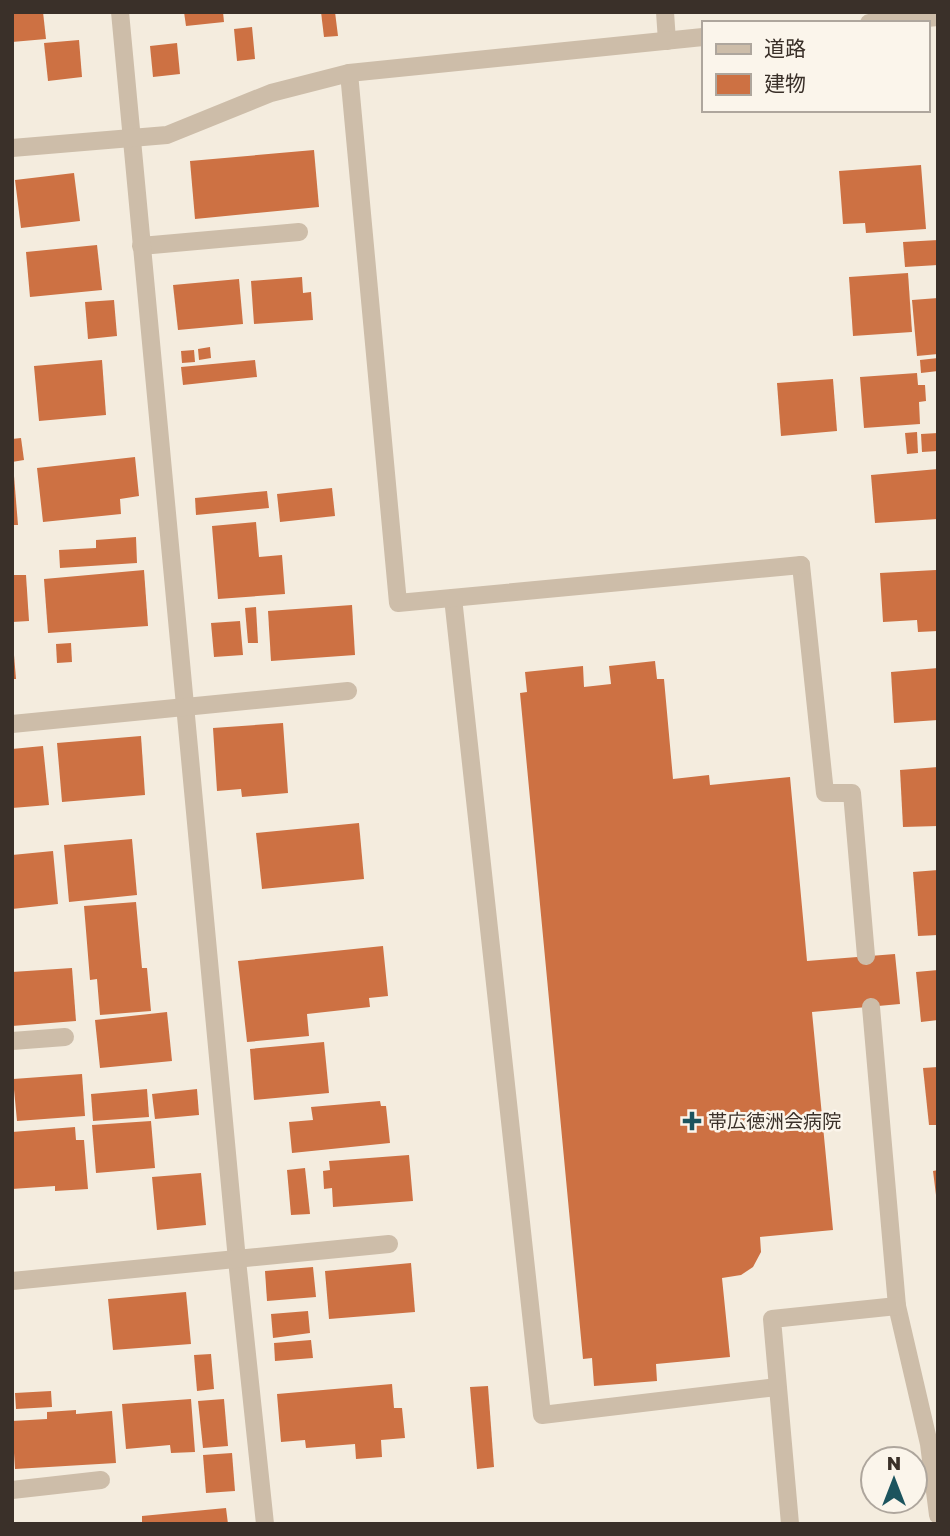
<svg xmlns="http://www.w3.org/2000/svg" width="950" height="1536" font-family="'Golos Text','Noto Sans JP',sans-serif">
	<rect width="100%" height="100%" fill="#f4ecde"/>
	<g fill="#cd7143">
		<polygon points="12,12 43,12 46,39 12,42"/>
		<polygon points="184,12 223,12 224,22 186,26"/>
		<polygon points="321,12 335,12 338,36 324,37"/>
		<polygon points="252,27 255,59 237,61 234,29"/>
		<polygon points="79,40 82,77 48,81 44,43"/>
		<polygon points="177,43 180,74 153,77 150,46"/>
		<polygon points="314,150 319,207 195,219 190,161"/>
		<polygon points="921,165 926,229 866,233 865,223 843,224 839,171"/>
		<polygon points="74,173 80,221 21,228 15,180"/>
		<polygon points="938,240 938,265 905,267 903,242"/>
		<polygon points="97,245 102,290 30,297 26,252"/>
		<polygon points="908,273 912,332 853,336 849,277"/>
		<polygon points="302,277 303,293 311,292 313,320 254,324 251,281"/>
		<polygon points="239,279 243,324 178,330 173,285"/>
		<polygon points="938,298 938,354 917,356 912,300"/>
		<polygon points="114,300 117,336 88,339 85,302"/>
		<polygon points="210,347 211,358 199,360 198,349"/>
		<polygon points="194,350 195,362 182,363 181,351"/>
		<polygon points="938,358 938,371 921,373 920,360"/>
		<polygon points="102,360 106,415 39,421 34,366"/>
		<polygon points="255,360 257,377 183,385 181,367"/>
		<polygon points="917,373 918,385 925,385 926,401 919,402 920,424 864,428 860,377"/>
		<polygon points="833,379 837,431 781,436 777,383"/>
		<polygon points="917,432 918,453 907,454 905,433"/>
		<polygon points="938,433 938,451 922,452 921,434"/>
		<polygon points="21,438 24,460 12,462 12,439"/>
		<polygon points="135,457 139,496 120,499 121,514 43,522 37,468"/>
		<polygon points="938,469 938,519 875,523 871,475"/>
		<polygon points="12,476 14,476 18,525 12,525"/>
		<polygon points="332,488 335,516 280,522 277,494"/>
		<polygon points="267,491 269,508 196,515 195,498"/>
		<polygon points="256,522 259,557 282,555 285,594 218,599 212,526"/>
		<polygon points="136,537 137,563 60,568 59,550 96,548 96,540"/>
		<polygon points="144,570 148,626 48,633 44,579"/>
		<polygon points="936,570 938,631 918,632 917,620 883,622 880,573"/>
		<polygon points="12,575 26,575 29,621 12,622"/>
		<polygon points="352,605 355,655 271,661 268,611"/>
		<polygon points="256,607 258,643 248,643 245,608"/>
		<polygon points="240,621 243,655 214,657 211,623"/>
		<polygon points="71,643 72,662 57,663 56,644"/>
		<polygon points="14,655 16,679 12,679 12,656"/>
		<polygon points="655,661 657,679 664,679 673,779 709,775 710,785 790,777 807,961 895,954 900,1004 812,1012 833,1230 760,1237 761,1252 753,1267 741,1275 722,1278 730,1357 656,1364 657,1381 594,1386 592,1358 583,1359 520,693 527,692 525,672 583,666 584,687 611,684 609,666"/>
		<polygon points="938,668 938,720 894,723 891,672"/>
		<polygon points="283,723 288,793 242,797 241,789 217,791 213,728"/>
		<polygon points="141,736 145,795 62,802 57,743"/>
		<polygon points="43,746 49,805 12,808 12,749"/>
		<polygon points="938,767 938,826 903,827 900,770"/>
		<polygon points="359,823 364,879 262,889 256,833"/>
		<polygon points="132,839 137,895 69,902 64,845"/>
		<polygon points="53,851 58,904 12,909 12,855"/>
		<polygon points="938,870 938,935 918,936 913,872"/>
		<polygon points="136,902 142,968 147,968 151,1011 100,1015 97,979 90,980 84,906"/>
		<polygon points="383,946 388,996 369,998 370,1007 307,1014 309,1036 247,1042 238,961"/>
		<polygon points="72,968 76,1021 12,1026 12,972"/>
		<polygon points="938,970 938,1020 921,1022 916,972"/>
		<polygon points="167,1012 172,1061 100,1068 95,1020"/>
		<polygon points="324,1042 329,1093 254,1100 250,1049"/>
		<polygon points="938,1067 938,1125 929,1125 923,1068"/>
		<polygon points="82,1074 85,1116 17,1121 13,1079"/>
		<polygon points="147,1089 149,1117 93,1121 91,1094"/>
		<polygon points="197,1089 199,1115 155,1119 152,1094"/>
		<polygon points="380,1101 381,1106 386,1106 390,1143 292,1153 289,1122 313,1120 311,1107"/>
		<polygon points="151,1121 155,1168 96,1173 92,1125"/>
		<polygon points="75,1127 76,1140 84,1140 88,1189 55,1191 55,1186 12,1189 12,1132"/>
		<polygon points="409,1155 413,1201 333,1207 332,1188 324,1189 323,1171 330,1170 329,1161"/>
		<polygon points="305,1168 310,1214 291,1215 287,1170"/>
		<polygon points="938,1170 938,1195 936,1195 933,1171"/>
		<polygon points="201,1173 206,1225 157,1230 152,1177"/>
		<polygon points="411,1263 415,1312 329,1319 325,1271"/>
		<polygon points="313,1267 316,1297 267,1301 265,1271"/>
		<polygon points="186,1292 191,1344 113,1350 108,1299"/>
		<polygon points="308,1311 310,1333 273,1338 271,1314"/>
		<polygon points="311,1340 313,1358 275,1361 274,1343"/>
		<polygon points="211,1354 214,1389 197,1391 194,1355"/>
		<polygon points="392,1384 394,1408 402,1408 405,1438 381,1440 382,1457 356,1459 355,1444 306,1448 305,1440 281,1442 277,1394"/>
		<polygon points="488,1386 494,1467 477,1469 470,1387"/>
		<polygon points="51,1391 52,1407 16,1409 15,1393"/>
		<polygon points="191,1399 195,1452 171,1453 170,1445 126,1449 122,1404"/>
		<polygon points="224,1399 228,1446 203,1448 198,1401"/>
		<polygon points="76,1410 76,1414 112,1411 116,1463 15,1469 12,1421 47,1419 47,1412"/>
		<polygon points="232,1453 235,1491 206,1493 203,1455"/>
		<polygon points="226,1508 228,1524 142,1524 142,1516"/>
	</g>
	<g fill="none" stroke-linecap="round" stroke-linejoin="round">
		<g stroke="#cdbda9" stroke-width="18">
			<polyline points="141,246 299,232"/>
			<polyline points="801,565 825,793 852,793 866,956"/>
			<polyline points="453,598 542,1415 777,1387"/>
			<polyline points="871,1007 897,1306 929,1444 938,1515"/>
			<polyline points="12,1041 65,1037"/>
			<polyline points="12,1490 101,1480"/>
			<polyline points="790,1524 772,1319 897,1306"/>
		</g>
		<g stroke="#cdbda9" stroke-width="18">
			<polyline points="120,12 237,1260 265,1524"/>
			<polyline points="665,12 667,41"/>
			<polyline points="869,23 938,17"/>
			<polyline points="349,73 398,603 801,565"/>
			<polyline points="12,148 167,135 271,93 349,73 703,37"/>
			<polyline points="12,724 348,691"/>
			<polyline points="12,1281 389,1244"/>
		</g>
	</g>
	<path fill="#1c545e" stroke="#fbf5eb" stroke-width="2.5" d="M688.5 1110.5h7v7h7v7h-7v7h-7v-7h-7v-7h7z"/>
	<g text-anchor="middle" stroke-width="5" stroke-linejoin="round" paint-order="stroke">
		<g font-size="19" fill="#3a3029" stroke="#fbf5eb" text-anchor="start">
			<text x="708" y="1128">帯広徳洲会病院</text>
		</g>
	</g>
	<rect width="950" height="1536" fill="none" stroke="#3a3029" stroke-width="28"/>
	<rect x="702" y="21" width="228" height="91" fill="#fbf5eb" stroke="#aea69d" stroke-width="2"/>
	<rect x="716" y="44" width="35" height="10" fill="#cdbda9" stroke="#aea69d" stroke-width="2"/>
	<text x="764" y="56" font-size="21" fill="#3a3029">道路</text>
	<rect x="716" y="74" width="35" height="21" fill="#cd7143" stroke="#aea69d" stroke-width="2"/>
	<text x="764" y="91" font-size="21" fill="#3a3029">建物</text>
	<g transform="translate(894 1480)"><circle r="33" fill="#fbf5eb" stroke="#aea69d" stroke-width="2"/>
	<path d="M0-5L12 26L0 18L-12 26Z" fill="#1c545e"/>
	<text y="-10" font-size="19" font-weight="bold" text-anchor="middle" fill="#3a3029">N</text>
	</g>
</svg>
